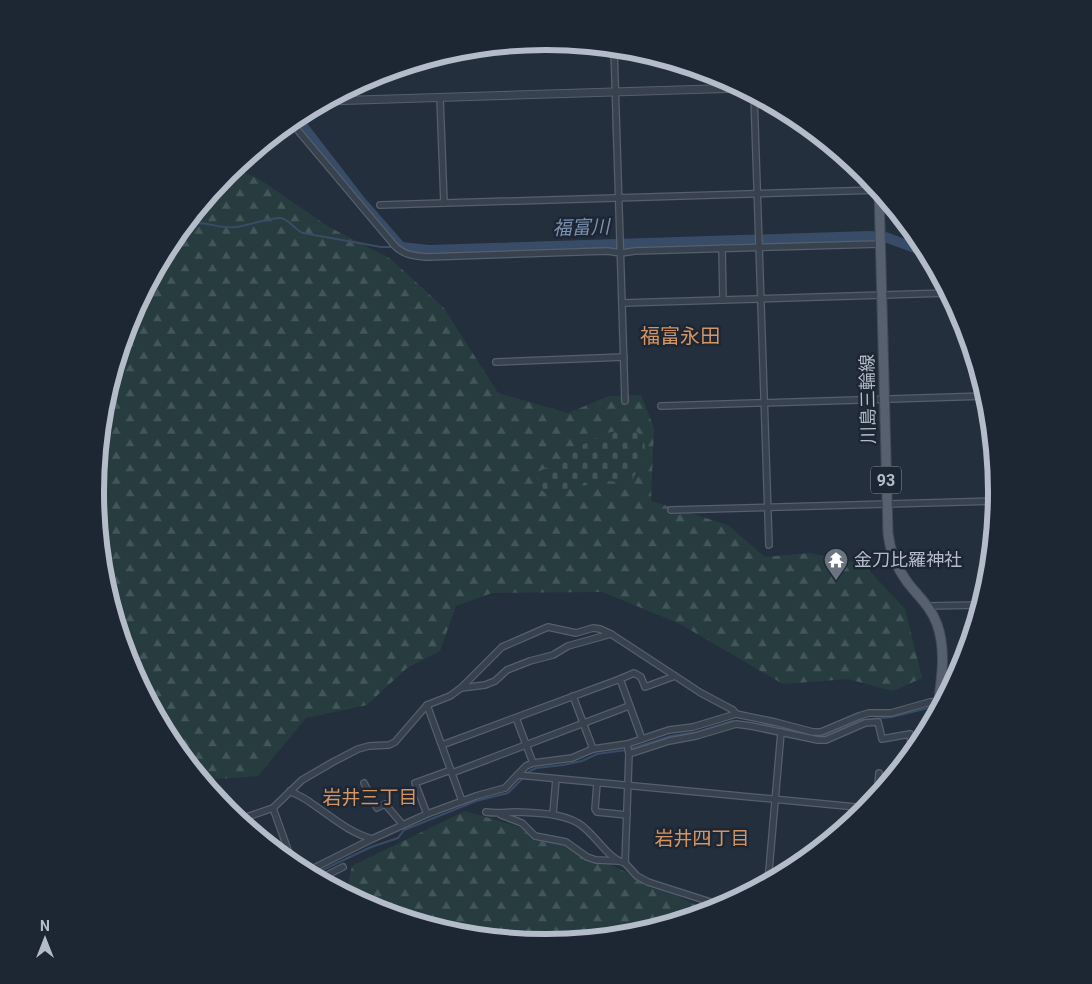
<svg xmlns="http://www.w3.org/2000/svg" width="1092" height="984" font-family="Roboto,'Noto Sans JP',sans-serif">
	<defs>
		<pattern id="forest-firs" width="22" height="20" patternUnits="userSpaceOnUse" patternTransform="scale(1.25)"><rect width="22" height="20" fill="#263c3f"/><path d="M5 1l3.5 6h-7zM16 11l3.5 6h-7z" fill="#435659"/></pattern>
		<pattern id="cemetery-stones" width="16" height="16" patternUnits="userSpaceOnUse" patternTransform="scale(1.25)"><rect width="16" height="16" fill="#263c3f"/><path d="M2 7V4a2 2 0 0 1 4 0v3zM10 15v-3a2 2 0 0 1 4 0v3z" fill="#435659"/></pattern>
	</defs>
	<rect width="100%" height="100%" fill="#242f3e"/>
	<g fill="url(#forest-firs)">
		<polygon points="234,168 259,179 329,227 391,259 444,308 498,393 568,413 609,396 641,395 654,428 651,501 728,525 765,557 810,553 863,564 905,609 922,678 893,691 848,679 783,684 680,624 603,592 492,593 456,606 440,651 407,668 367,705 306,718 258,776 202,780 171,742 129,664 104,580 95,492 104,404 130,319 171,241 227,173"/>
		<polygon points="465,811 547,835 709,911 634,934 546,943 458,934 373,908 346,894 352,866"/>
	</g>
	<path fill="url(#cemetery-stones)" d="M630,428c16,7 15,17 16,33 -8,6 -11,13 -15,22l-24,-2 -62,12 -10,-10 5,-12 18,-9 16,-13 33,-16z"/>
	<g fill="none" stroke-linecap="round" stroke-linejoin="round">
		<g stroke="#394c67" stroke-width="2">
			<polyline points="611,48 612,68"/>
			<polyline points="613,99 614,147"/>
			<path d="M180,231c5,-3 11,-7 18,-8 12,0 24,6 38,4 9,-1 37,-10 45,-9 9,2 14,12 22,15l78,14h12"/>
			<polyline points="312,875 371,847 398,838 404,830 476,801 508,793 530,771 536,768 563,765 582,761 597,754 626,750 671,736 697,732 732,721 767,725 814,736 823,736 862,720 892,717 936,706"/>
		</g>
		<polyline stroke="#394c67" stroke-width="10" points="296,117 360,200 401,247 429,250 869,236 885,237 926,252"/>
		<defs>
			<g id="minor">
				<polyline points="614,48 625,401"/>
				<polyline points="754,95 769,545"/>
				<polyline points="440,98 444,203"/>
				<path d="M290,121l104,124c9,10 20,11 33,12l180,-6 14,2 14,-2 245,-7"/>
				<polyline points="380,205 878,190"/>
				<polyline points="722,248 723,300"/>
				<polyline points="622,303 948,293"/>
				<polyline points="496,362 624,357"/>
				<polyline points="661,406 986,396"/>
				<polyline points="671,510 996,501"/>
				<polyline points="928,606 980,605"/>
				<polyline points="620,679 634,673 641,677 645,687 675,676"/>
				<polyline points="461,688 502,647 548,627 576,633 593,628 600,629 611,634"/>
				<polyline points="573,696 593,749"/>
				<polyline points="427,705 462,801"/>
				<polyline points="516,718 533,763"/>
				<polyline points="627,744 629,754 625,863 637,876 648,882 723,906"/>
				<polyline points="442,745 620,679 642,739"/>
				<polyline points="629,754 669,741 696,736 736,724 751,726 818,740 826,740 865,723 878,722 882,739 910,734 912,753"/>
				<polyline points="452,773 629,706"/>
				<polyline points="518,775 867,808"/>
				<polyline points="364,783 377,808 385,804 403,825"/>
				<polyline points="597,783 595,809 597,812 627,815"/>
				<path d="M290,791c7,4 15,7 21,12 21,14 37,29 61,36"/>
				<polyline points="877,796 879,773"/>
				<polyline points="273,808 293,864"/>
				<path d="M486,812c12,2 19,0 31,0 20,1 43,1 61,11 17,10 29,36 47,40"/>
				<polyline points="427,814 415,783 451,770"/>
				<polyline points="553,814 556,779"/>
				<polyline points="501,815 522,823 535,836 566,842 587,857 596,860 618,861"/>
				<polyline points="238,820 273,808 302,780 333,762 358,749 369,746 389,745 395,742 427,705 450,696 461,688 485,685 495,681 507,670 530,661 553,655 568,646 611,634 701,693 733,710 736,714"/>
				<polyline points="306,872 372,839 427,814 476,796 505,788 526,766 533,763 572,758 593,749 627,744 669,730 693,727 736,714 775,722 813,732 821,732 859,716 869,713 891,713 930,702 941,701"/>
				<polyline points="319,879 343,867"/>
				<polyline points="768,882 781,732"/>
			</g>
			<polyline id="tertiary" points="327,101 742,88"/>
			<path id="primary" d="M879,191l9,342c2,19 8,34 20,50 10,13 23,24 29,41 10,28 4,59 0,88"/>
		</defs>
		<use href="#minor" stroke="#565f6c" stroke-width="8"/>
		<use href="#tertiary" stroke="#565f6c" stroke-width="9"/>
		<use href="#primary" stroke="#414a57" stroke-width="11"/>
		<use href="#minor" stroke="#38414e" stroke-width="5.5"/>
		<use href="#tertiary" stroke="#38414e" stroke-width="7"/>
		<use href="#primary" stroke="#56606e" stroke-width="9"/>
	</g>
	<defs>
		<symbol id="temple-pin" viewBox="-11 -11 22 30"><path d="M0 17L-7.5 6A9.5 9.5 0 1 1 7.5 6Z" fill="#6b7280" stroke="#1d2633"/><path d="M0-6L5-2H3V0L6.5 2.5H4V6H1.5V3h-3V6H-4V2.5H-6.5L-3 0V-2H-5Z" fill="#fff"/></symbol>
	</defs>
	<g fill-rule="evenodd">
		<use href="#temple-pin" x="822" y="546" width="28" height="38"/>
	</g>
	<g text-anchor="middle" stroke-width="5" stroke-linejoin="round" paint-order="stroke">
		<rect fill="#1d2633" stroke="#878f9c" stroke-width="1" x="871" y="466.5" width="30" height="27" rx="4"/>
		<g font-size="16" font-weight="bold" fill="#b4bcc9">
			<text x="886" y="486">93</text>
		</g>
		<g font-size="18" fill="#b4bcc9" stroke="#1d2633">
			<text transform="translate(868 399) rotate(-91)" y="6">川島三輪線</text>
		</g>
		<g font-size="18" fill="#b4bcc9" stroke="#1d2633" text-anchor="start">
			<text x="854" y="566">金刀比羅神社</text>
		</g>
		<g font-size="19" font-style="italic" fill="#7c92b1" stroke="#1d2633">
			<text transform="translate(581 227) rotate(-2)" y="7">福富川</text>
		</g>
		<g font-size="19" fill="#d59563" stroke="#1d2633">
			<text x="370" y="804">岩井三丁目</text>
			<text x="702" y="845">岩井四丁目</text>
		</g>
		<g font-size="20" fill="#d59563" stroke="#1d2633">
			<text x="680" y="343">福富永田</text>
		</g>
	</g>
	<path d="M0 0H1092V984H0ZM104 492a442 442 0 1 1 884 0a442 442 0 1 1-884 0Z" fill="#1d2633" fill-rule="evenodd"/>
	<path fill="none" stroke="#b4bcc9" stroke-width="6" d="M104 492a442 442 0 1 1 884 0a442 442 0 1 1-884 0Z"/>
	<g transform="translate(45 939)" stroke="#1d2633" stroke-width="4" paint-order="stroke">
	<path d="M0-4L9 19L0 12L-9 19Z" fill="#b4bcc9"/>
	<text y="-8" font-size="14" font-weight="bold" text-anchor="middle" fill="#b4bcc9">N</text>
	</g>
</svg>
